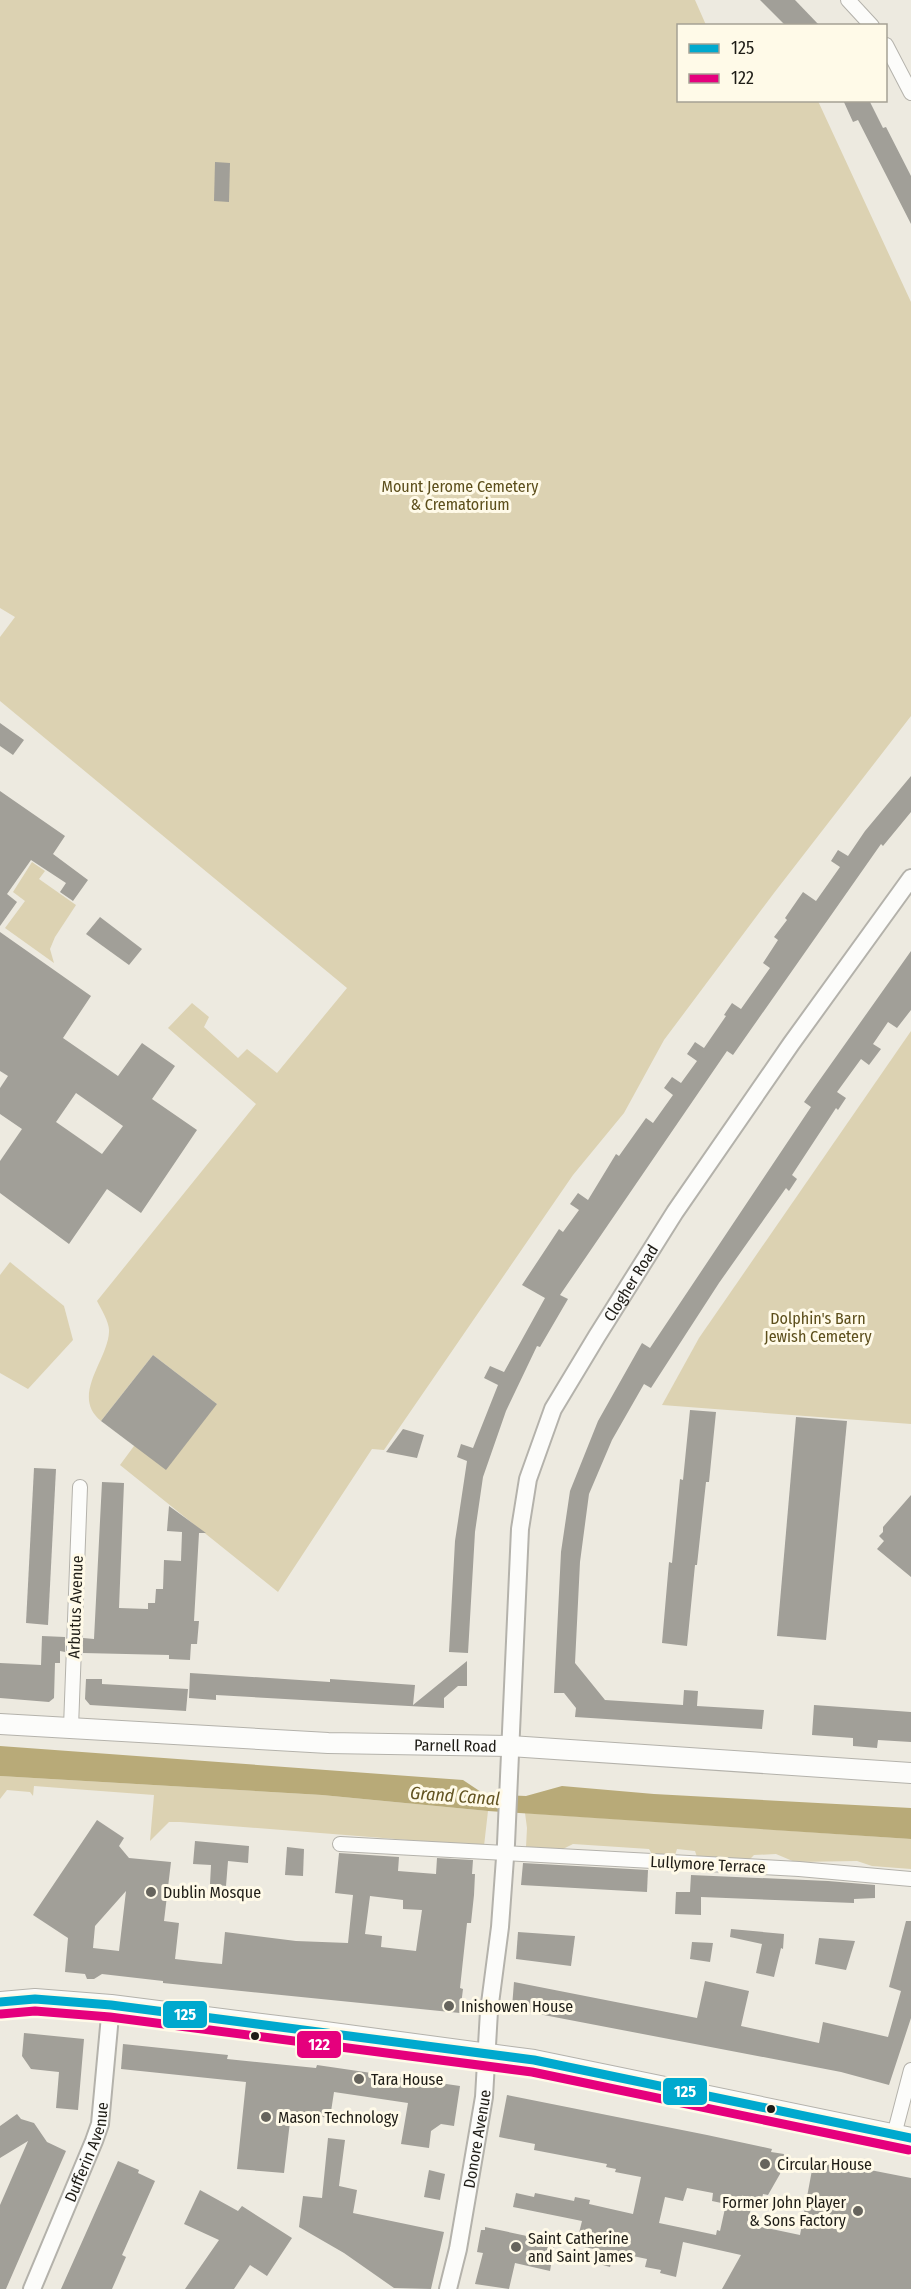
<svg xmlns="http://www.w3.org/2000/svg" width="911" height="2289" font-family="'Fira Sans Condensed',sans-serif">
	<rect width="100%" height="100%" fill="#edeae0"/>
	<g fill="#dcd2b2">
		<path d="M0,0h695l11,25 -28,1v74l140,1 93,201v414l-137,177 -110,147 -40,73 -51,62 -189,275 -12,-1 -94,143 -158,-127 14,-19 83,-42 -64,-49 -52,66c-31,-25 7,-61 8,-89 1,-9 -8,-23 -12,-31l159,-197 -88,-76 24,-25 17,14 -5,10 34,31 9,-9 30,24 70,-85 -347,-287v-64l15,-20 -15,-9z"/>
		<polygon points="32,862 45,871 39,879 76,905 55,937 50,949 54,963 5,928 25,901 13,892"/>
		<polygon points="911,1031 911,1424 662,1405 699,1338"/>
		<polygon points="10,1262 64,1306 73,1340 28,1389 0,1373 0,1275"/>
		<polygon points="0,1776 322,1795 488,1811 484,1846 180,1822 169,1822 150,1841 154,1795 34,1786 33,1796 30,1792 7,1790 0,1799"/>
		<polygon points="525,1813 911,1839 911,1869 872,1866 857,1861 795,1862 776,1854 754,1855 749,1860 697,1857 695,1851 677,1849 675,1855 652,1854 649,1849 573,1844 561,1850 526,1847 527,1828"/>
	</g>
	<polygon fill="#b8aa78" points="0,1746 463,1780 484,1794 526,1796 562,1786 654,1794 911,1808 911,1839 488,1811 322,1795 0,1776"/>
	<g fill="#a19f98" fill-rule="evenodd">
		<polygon points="760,0 795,0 820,26 786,26"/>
		<polygon points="843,100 869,100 883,128 886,127 911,176 911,224 858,120 853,122"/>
		<polygon points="215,162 230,163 229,202 214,201"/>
		<polygon points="0,723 24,740 13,755 0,746"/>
		<polygon points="911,776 911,812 883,846 881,844 733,1055 727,1051 560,1295 568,1299 540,1347 537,1346 506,1411 483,1477 475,1532 468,1653 449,1652 455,1541 467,1461 457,1457 461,1444 473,1448 498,1385 484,1378 490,1366 504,1372 545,1298 522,1285 559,1229 563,1232 579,1210 570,1204 578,1193 588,1200 616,1154 619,1156 646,1118 653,1123 673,1095 664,1088 672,1077 681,1083 697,1061 687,1054 695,1042 704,1048 726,1016 724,1015 732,1003 741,1009 770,968 763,963 778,940 774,937 787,920 785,918 803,892 816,901 840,867 831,861 838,850 848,856 865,831"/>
		<polygon points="0,791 65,836 53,854 88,880 73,901 60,892 66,883 31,860 7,894 17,902 0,926"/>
		<polygon points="100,917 142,949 129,965 86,934"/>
		<path d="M0,932l91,64 -28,42 55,38 24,-33 33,23 -23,33 45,31 -56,83 -34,-24 -38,55 -69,-51v-32l22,-32 -22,-15v-26l8,-12 -8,-5zM76,1093l47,33 -21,28 -46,-32z"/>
		<polygon points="911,951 911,1010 897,1028 888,1022 873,1044 881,1049 869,1065 861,1059 837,1092 846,1098 838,1110 836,1108 792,1175 797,1179 789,1191 786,1188 719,1283 651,1388 644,1384 612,1440 589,1494 580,1562 575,1663 605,1700 683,1705 684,1690 698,1691 697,1706 764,1710 762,1729 575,1717 576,1708 564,1693 554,1693 561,1552 570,1491 598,1421 642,1343 650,1348 811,1107 804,1102"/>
		<polygon points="153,1355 217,1404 166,1470 101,1421"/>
		<polygon points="690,1410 716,1412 709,1482 706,1482 697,1565 695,1565 687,1646 662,1643 669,1562 672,1563 680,1479 683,1480"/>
		<polygon points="796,1417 847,1421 826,1640 777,1636"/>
		<polygon points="403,1429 424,1435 417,1458 386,1452"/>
		<polygon points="34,1468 56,1469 48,1625 26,1623"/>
		<polygon points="102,1482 124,1483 119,1608 148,1609 148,1603 155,1603 156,1589 163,1589 164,1560 181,1561 182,1532 167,1531 169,1506 206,1533 199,1533 194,1621 199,1621 197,1644 191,1644 190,1660 169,1659 169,1655 83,1653 83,1638 94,1639"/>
		<polygon points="911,1495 911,1577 877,1549 884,1541 879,1536 883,1532 883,1527"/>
		<polygon points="42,1636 65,1637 65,1652 60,1651 60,1663 55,1663 54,1698 49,1702 0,1698 0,1663 41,1665"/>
		<polygon points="467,1661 467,1686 458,1686 444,1698 444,1708 216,1695 216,1700 189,1698 190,1673 330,1682 330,1679 415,1685 413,1705"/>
		<polygon points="86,1679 102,1679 102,1684 188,1689 186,1711 90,1705 85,1699"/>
		<polygon points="814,1705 911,1712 911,1742 878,1740 877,1748 853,1746 853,1738 812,1735"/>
		<path d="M97,1820l27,18 -5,8 10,12 42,4 -7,59 15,2 -4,36 26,3 21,2 3,-32 71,9 52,2 5,-48 -18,-2 4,-40 60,4 -1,14 38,3 1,-16 36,2 -1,14h3l-1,21 -3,28h-4l-7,65 3,1 -3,24 -297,-30v-2l-61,-7 -8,5h-7l-2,-5 -20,-2 3,-34 -35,-23zM126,1891l-7,60 -26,-3 2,-22zM370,1896l33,4v9l19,1 -6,41 -35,-4 1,-11 -17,-2z"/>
		<polygon points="195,1841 249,1846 248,1863 228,1861 226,1886 210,1884 211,1865 193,1864"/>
		<polygon points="287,1847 304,1849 303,1876 285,1875"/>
		<polygon points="523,1863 648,1870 647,1892 521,1885"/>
		<polygon points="691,1875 828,1881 875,1885 875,1898 854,1899 854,1903 701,1897 701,1915 675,1914 676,1892 690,1892"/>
		<polygon points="906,1921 911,1921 911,2018 889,2085 841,2072 528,2012 512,2007 514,1982 697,2018 705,1981 749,1991 741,2026 819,2043 823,2022 888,2037 901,1991 889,1987"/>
		<polygon points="731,1929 784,1934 783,1949 781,1948 774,1977 756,1973 762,1944 730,1937"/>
		<polygon points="518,1932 575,1936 571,1966 516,1959"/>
		<polygon points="819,1938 855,1941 846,1970 815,1964"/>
		<polygon points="692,1942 713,1943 710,1962 690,1959"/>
		<polygon points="24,2033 84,2039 78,2110 56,2108 59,2072 31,2069 22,2056"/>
		<polygon points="123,2044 228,2055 227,2059 316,2068 317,2065 460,2086 454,2126 441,2124 431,2131 429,2148 401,2144 408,2103 334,2092 330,2118 291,2113 284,2173 237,2169 246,2082 121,2069"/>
		<path d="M507,2095l200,40 65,14 -1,3 13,2 -4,20 -12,21 -5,-1 -1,5 -8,-2 -7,27 53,11 14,-76 97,19v111h-189l19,-34 -58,-13 -7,35 -16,-4 1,-3 -16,-3 2,-8 -33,-7 -4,15 -14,-4 2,-13 -22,-5 6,-24 -69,-14 3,-14 18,4 1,-4 39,8 1,-4 15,3 -1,4 44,10 8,-37 -26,-5 1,-3 -10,-2 1,-3 -73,-14 1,-6 -36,-7zM687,2188l26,5 -1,8 14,3 -6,27 -3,-1 -1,5 -57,-12 6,-26 18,4z"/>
		<polygon points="17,2114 21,2119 34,2123 47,2142 66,2151 6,2289 0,2289 0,2205 28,2141 0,2158 0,2126"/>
		<polygon points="328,2138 345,2140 339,2186 357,2190 353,2213 444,2232 431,2289 394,2288 344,2253 299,2227 303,2196 322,2198"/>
		<polygon points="118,2161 139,2170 138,2173 155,2181 122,2255 126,2257 112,2289 61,2289"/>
		<polygon points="429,2170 445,2174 440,2200 424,2197"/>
		<polygon points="200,2190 238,2211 242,2206 292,2238 267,2276 250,2265 234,2289 185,2289 219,2240 184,2224"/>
		<polygon points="485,2227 555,2242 550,2271 515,2263 509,2289 475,2284 483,2253 477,2252 481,2230 485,2230"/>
	</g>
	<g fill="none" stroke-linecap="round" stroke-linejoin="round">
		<defs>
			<g id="minor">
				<polyline points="848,0 872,26"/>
				<polyline points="886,45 911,93"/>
				<polyline points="71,1727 80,1487"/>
				<polyline points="340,1844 799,1869 911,1879"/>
				<polyline points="894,2135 911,2070"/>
			</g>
			<g id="tertiary">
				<path id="s1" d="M32,2289l62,-148 6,-17 11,-119"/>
				<path id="s2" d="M448,2289l10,-40 26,-152 5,-86 11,-84 6,-83 14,-315 8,-50 25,-70 44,-73 78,-124 116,-168 120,-166"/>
			</g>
			<g id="secondary">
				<path id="s3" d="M0,1724l328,19 182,3 401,27"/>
				<polyline points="0,2002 35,1999 111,2005 310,2030 534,2060 911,2138"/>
			</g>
		</defs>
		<use href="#minor" stroke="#b4b2ab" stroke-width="16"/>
		<use href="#tertiary" stroke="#b4b2ab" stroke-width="20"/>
		<use href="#secondary" stroke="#b4b2ab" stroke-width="22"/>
		<use href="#minor" stroke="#fcfcfa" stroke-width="14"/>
		<use href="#tertiary" stroke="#fcfcfa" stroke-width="16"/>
		<use href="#secondary" stroke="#fcfcfa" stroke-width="20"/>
		<defs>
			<polyline id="bus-1" points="0,2002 35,1999 111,2005 534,2060 911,2138"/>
			<polyline id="bus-2" points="1,2014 35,2011 110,2017 532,2072 909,2150"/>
		</defs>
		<use href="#bus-1" stroke="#fffae8" stroke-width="14"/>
		<use href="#bus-2" stroke="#fffae8" stroke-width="14"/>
		<use href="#bus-1" stroke="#00a9ce" stroke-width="9"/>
		<use href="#bus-2" stroke="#e5007d" stroke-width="9"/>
	</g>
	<g fill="#66645d" stroke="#fffae8" stroke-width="2">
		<circle cx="151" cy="1892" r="6"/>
		<circle cx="449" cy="2006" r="6"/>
		<circle cx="359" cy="2079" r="6"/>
		<circle cx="266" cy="2117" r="6"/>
		<circle cx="765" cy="2164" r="6"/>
		<circle cx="858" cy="2211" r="6"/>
		<circle cx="516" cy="2247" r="6"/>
	</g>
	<g fill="#1e1c16" stroke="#fffae8" stroke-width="2">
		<circle cx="255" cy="2036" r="5"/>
		<circle cx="771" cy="2109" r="5"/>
	</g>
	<g text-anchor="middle" stroke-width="6" stroke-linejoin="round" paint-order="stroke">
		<g font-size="16" fill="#5c4e1b" stroke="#fffae8">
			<text x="460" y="492">Mount Jerome Cemetery<tspan x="460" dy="18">&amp; Crematorium</tspan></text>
			<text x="818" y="1324">Dolphin's Barn<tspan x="818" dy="18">Jewish Cemetery</tspan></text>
		</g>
		<g font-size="16" fill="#1e1c16" stroke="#fffae8">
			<text dy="6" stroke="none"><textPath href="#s2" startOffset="1038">Clogher Road</textPath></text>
			<text transform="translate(75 1607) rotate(-88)" y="6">Arbutus Avenue</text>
			<text dy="6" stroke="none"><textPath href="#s3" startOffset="456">Parnell Road</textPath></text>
			<text transform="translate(708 1864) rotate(3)" y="6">Lullymore Terrace</text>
			<text dy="6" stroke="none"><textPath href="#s2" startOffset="153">Donore Avenue</textPath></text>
			<text dy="6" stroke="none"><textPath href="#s1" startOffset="148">Dufferin Avenue</textPath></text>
		</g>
		<g font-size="16" fill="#1e1c16" stroke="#fffae8" text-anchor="start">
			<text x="163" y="1898">Dublin Mosque</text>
			<text x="461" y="2012">Inishowen House</text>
			<text x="371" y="2085">Tara House</text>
			<text x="278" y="2123">Mason Technology</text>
			<text x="777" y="2170">Circular House</text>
			<text x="846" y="2208" text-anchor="end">Former John Player<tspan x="846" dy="18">&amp; Sons Factory</tspan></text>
			<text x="528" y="2244">Saint Catherine<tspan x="528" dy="18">and Saint James</tspan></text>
		</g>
		<g font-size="18" font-style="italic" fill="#625321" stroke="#fffae8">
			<text transform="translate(455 1796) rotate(4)" y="6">Grand Canal</text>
		</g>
	</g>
	<g stroke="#fffae8" stroke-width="2">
		<rect x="162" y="2000" width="46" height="29" rx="6" fill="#00a9ce"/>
		<rect x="296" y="2030" width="46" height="29" rx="6" fill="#e5007d"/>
		<rect x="662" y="2077" width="46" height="29" rx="6" fill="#00a9ce"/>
	</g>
	<g font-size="16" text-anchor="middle" font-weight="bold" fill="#fff">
		<text x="185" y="2020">125</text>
		<text x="319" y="2050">122</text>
		<text x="685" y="2097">125</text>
	</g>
	<rect x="677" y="24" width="210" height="78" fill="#fffae8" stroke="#a5a194" stroke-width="1.5"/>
	<rect x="689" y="44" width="30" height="9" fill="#00a9ce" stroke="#a5a194" stroke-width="1.5"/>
	<text x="731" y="54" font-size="18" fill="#1e1c16">125</text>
	<rect x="689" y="74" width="30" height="9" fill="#e5007d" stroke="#a5a194" stroke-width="1.5"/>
	<text x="731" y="84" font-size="18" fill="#1e1c16">122</text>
</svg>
